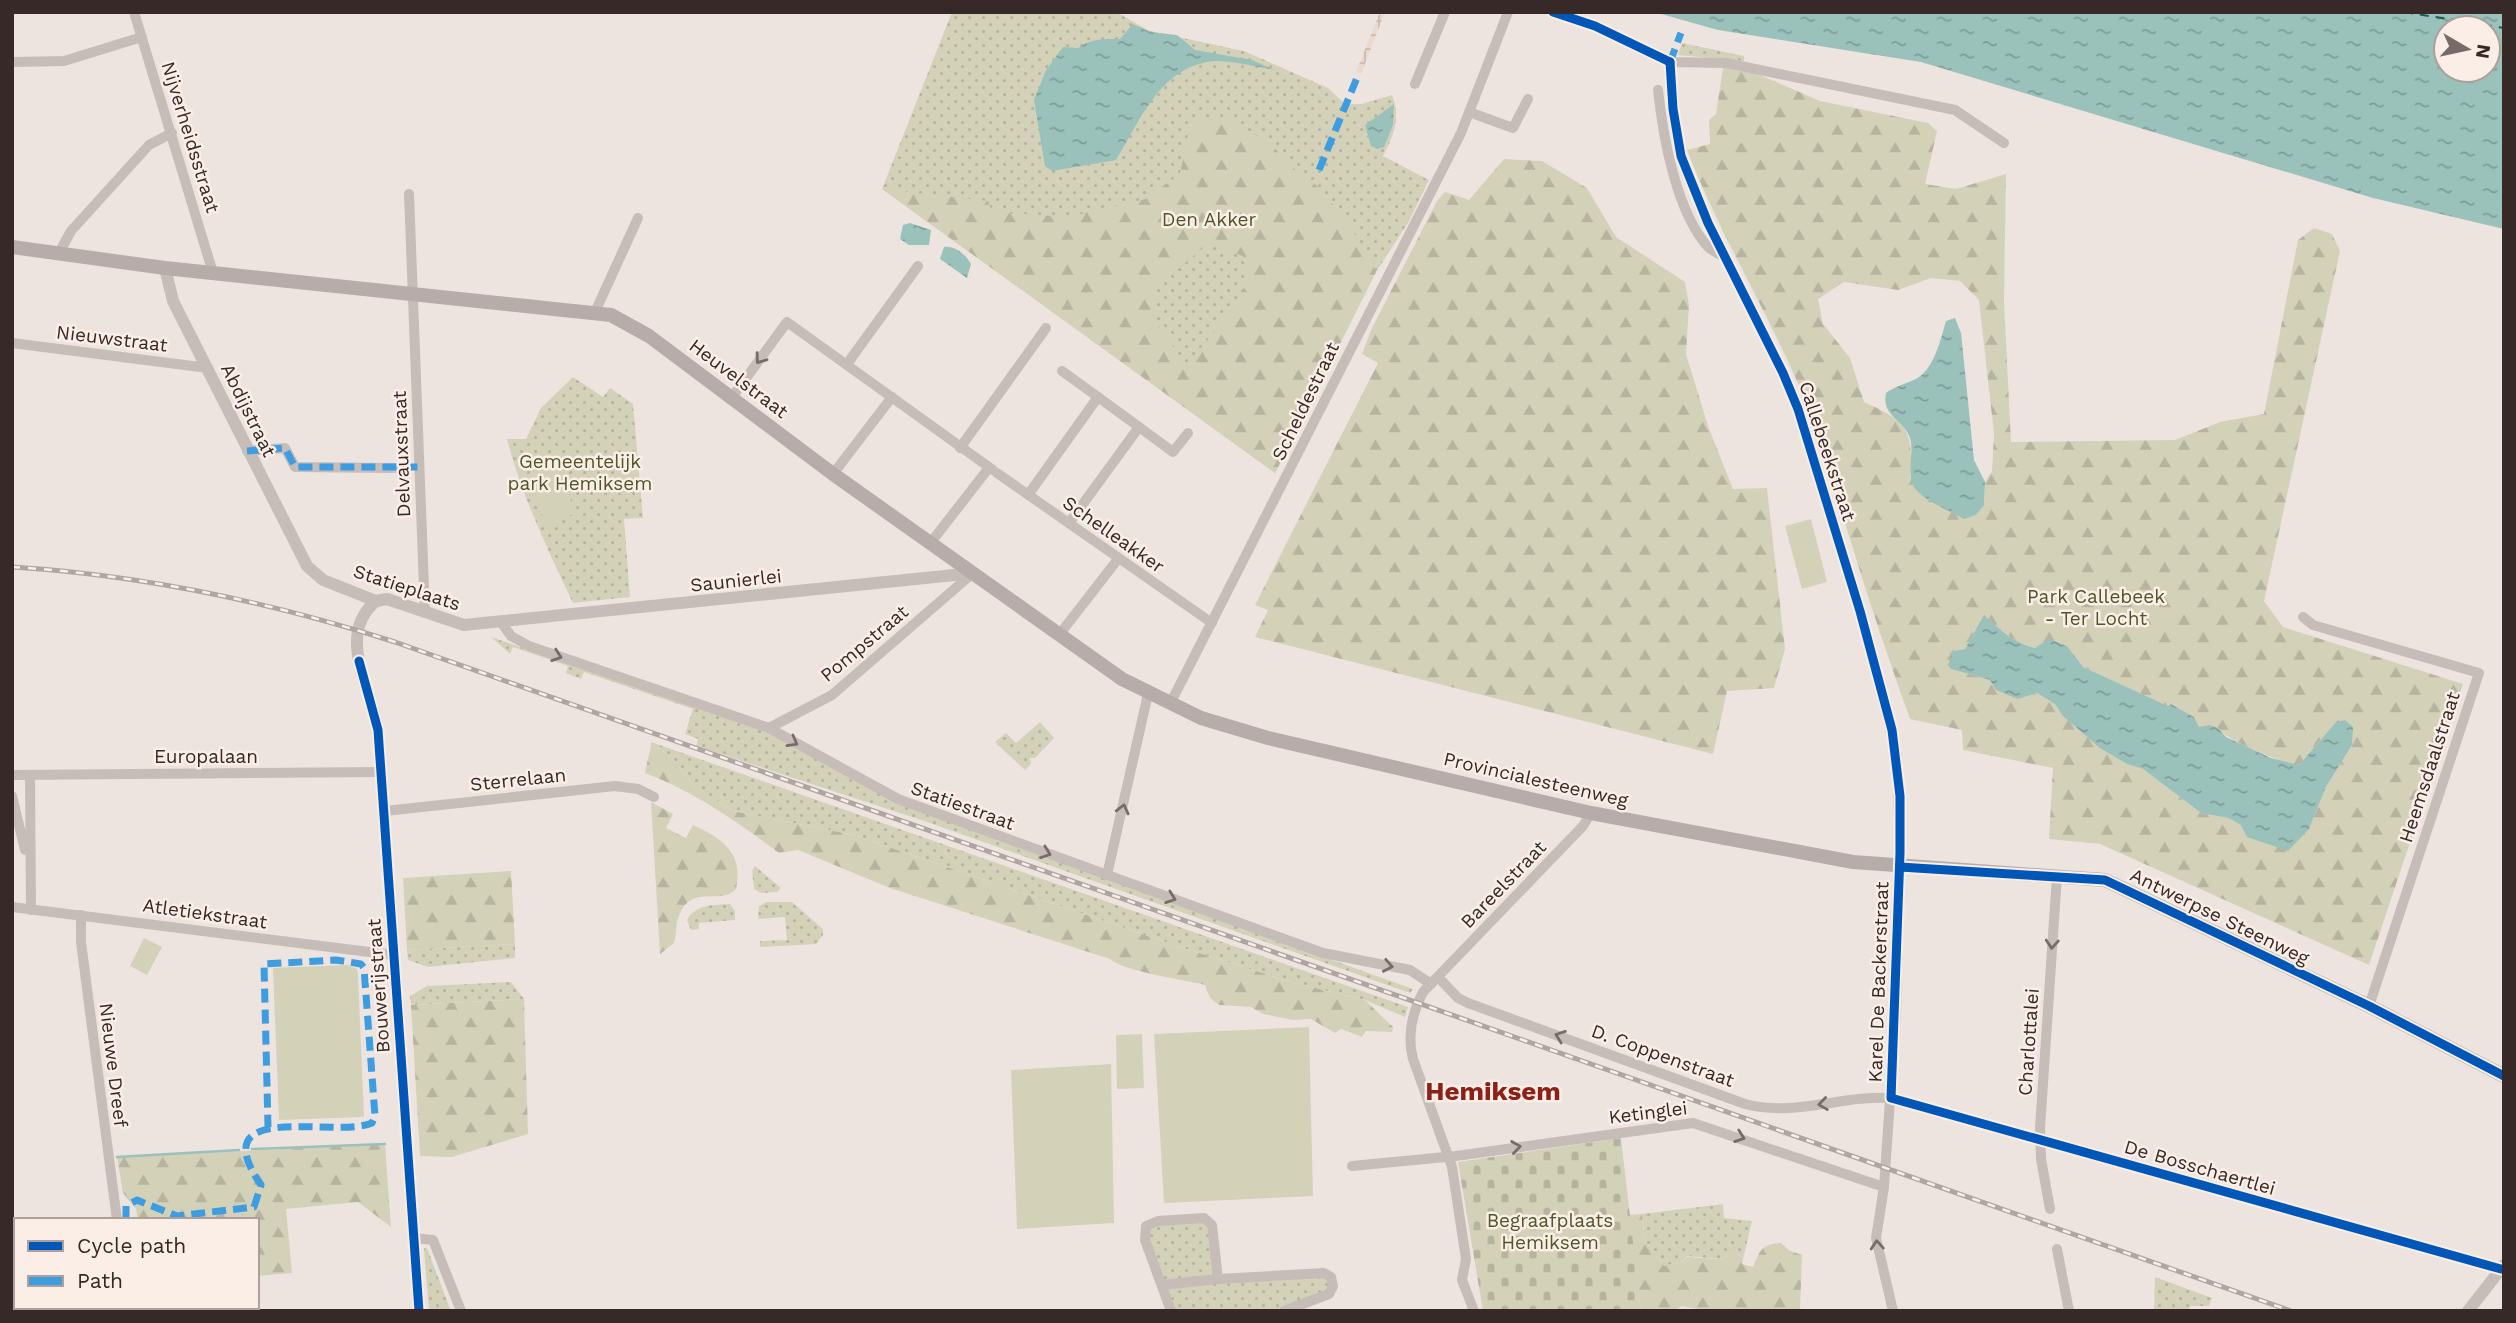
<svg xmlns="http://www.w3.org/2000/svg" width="2516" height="1323" font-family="'Work Sans',sans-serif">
	<defs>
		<pattern id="green-dots" width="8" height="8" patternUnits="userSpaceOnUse" patternTransform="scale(1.75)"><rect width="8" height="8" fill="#d3d2b9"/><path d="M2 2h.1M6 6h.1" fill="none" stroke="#b6b49f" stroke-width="1.8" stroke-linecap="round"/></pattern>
		<pattern id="forest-firs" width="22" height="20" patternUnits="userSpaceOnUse" patternTransform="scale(1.75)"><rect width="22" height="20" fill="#d3d2b9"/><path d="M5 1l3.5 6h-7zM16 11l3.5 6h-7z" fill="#b6b49f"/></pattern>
		<pattern id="cemetery-stones" width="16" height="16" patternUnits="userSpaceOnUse" patternTransform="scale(1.75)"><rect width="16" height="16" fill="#d3d2b9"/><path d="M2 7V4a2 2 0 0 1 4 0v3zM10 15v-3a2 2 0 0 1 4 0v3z" fill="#b6b49f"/></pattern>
		<pattern id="plaza-grid" width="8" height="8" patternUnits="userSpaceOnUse" patternTransform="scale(1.75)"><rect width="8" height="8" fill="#ecd9ce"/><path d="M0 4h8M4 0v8" fill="none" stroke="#cbbab1"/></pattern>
		<pattern id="water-ripples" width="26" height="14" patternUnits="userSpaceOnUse" patternTransform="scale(1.75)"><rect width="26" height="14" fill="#9ac1ba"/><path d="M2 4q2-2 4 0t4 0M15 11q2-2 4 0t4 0" fill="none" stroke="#7e9d97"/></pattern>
	</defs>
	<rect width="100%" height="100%" fill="#ede4e0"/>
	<g fill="url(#green-dots)">
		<path d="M952,12h164l34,19 94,20 84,37 17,16h16l31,-9c9,23 2,40 -9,61l46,24 -21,43 -32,49 -101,201 -393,-284z"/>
		<polygon points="1682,43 1744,56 1744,61 1678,55"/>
		<path d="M573,377l30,20 7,-9 23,16 10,114 -19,1 6,78 -57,6c-25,-53 -51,-106 -66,-164h19l15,-31z"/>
		<polygon points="491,637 765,731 894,800 1092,874 1413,989 1410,993 924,821 696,746 698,739 685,734 693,709 584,672 581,679 566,673 568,666 513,647 510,654"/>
		<polygon points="1040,722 1054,738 1035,758 1030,758 1031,764 1025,770 995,742 1006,733 1016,743"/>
		<polygon points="651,742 1408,1007 1405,1017 1365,1000 1294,983 1171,944 854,835 733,811 693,785 670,755 651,745"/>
		<polygon points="755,866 781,888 777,892 761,893 754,889 752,871"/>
		<polygon points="792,902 823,929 823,935 816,944 760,947 760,941 787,940 785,917 758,919 759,906 767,902"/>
		<path d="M730,904l5,7v9l-36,3v6l-8,1 -4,-10c9,-16 26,-15 43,-16z"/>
		<polygon points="515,944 515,958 428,967 408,960 407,950"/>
		<polygon points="511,982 524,999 411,1005 410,996 427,986"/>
		<polygon points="1723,1204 1724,1218 1752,1221 1744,1255 1736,1254 1719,1259 1687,1256 1683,1261 1664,1266 1645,1241 1642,1214"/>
		<polygon points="1209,1220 1219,1279 1324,1273 1331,1290 1284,1311 1171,1311 1146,1226"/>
		<polygon points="424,1248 427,1248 451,1311 429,1311"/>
		<polygon points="2155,1277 2212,1298 2209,1306 2190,1306 2189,1311 2154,1311"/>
	</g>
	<g fill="url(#forest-firs)" fill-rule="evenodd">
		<path d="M1723,67l30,5 67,29 108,22 9,8 -12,53 31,5 50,-15 -2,127 7,141 164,-2 45,-18 44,-8 34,-174 16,-12 18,6 8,17 -76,350 19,26 180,57 -94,281 -269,-121 -51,-5 4,-71 -90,-18 -1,-20 -52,-11c-21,-59 -41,-117 -59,-177 -15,-46 -26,-92 -44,-137 -35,-87 -86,-167 -120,-255l23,-6 -1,-24 7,-6zM1931,278l29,3 19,19 15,134 -2,37 -7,11 -1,23 -74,-28c4,-47 -3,-56 -46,-75l-14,-44 -27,-34 -5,-25 26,-17 54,8zM1984,616c16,14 30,27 51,32l7,-3 25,1 15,21 86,39 3,-2 23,13 5,10 19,1c9,13 64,35 81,37l37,-43 16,23 -26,42 -17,42 -68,-4 -13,-7 -27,-5 -58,-44 -16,-5 -65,-49 -7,-11 -18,-11 -19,6 -28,-19 -39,-11 2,-18 12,-2z"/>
		<path d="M1228,118l44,27 17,20 26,19 33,38 28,50 -101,201 -393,-284 106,12 4,11 76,5 78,-18 34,-25 7,-36 10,-18zM1208,244l35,12 6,19 -10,25 -52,66 -34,-48c3,-11 1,-20 3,-31z"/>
		<polygon points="1504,159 1542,161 1587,188 1616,237 1685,282 1689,305 1686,354 1708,426 1733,489 1767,488 1785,649 1774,688 1727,691 1713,754 1255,637 1268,610 1255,605 1378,363 1362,354 1372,328 1437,201 1445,192 1469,200"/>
		<path d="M651,745l19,10 23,30 40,26 121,24 317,109 123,39 71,17 28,27 -1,5 -26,-1 -4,6 -21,-8 -6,4 -24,-14 -18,1 -30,-6 -12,-7 -32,-2 -9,-7 -5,-13c-23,-6 -80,-13 -95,-26l-220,-71 -92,-38 -19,3c-42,-31 -85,-62 -134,-80z"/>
		<path d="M651,802l22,12 -7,14 20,10 7,-13c30,14 51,28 43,64 -16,17 -45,-6 -57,27 -4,8 -2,18 -5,27l-14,11z"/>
		<polygon points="511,871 515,944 407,950 403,878"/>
		<polygon points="524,999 528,1134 452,1157 420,1156 411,1005"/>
		<polygon points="385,1144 391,1227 358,1202 286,1209 292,1273 257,1276 257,1220 138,1220 136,1209 123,1193 117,1157"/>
		<path d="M1642,1214l3,27 19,25 19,-5 4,-4 32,2 17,-5 8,1 -2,9 11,3c7,-17 9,-23 28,-24l9,8 12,4 -2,56h-95l-23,-5 -9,5h-32l-12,-96z"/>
	</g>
	<polygon fill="url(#cemetery-stones)" points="1621,1138 1641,1311 1483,1311 1458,1162"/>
	<g fill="#d3d2b9">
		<polygon points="556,465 576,513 546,525 526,477"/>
		<polygon points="1811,519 1827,582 1802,589 1785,526"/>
		<polygon points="144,938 162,947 147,975 130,966"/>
		<polygon points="348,965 357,969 358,974 364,1117 279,1120 273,968"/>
		<polygon points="1309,1027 1313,1196 1164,1203 1154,1034"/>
		<polygon points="1142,1034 1144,1088 1117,1089 1116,1035"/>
		<polygon points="1111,1064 1114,1223 1017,1229 1011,1070"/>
	</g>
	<polygon fill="url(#plaza-grid)" points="1380,12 1385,12 1361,74 1356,72"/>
	<g fill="url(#water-ripples)" fill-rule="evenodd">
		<path d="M1654,12h850v217l-131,-31 -452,-136 -203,-32zM2488,28v42h-42v-42z"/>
		<path d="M1133,24l17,8 27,3 18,15 57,10 23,10c-16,-3 -43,-9 -59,-9 -56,4 -75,59 -100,99l-64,11 -7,-5 -11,-66 12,-30 17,-23 15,1c15,-10 25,-9 42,-9z"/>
		<polygon points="1394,104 1393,125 1384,147 1377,149 1371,146 1365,125"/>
		<polygon points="910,223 931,230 929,245 909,245 900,239 903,225"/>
		<path d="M944,247c11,-2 22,8 27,17l-4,14 -27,-19z"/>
		<path d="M1955,318l6,15 13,127 11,22 -1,23 -8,10 -12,4c-15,-9 -35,-16 -47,-28 -13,-13 -2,-38 -7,-53 -7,-19 -29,-22 -24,-45 10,-7 19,-9 30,-14 18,-9 25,-41 30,-58z"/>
		<path d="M1984,615c16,15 30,28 51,33l14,-9 18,7 16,21 85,39 3,-2 23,13 5,10 10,-2 9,3 8,9 45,21 28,7 37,-43 9,-2 8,7 -1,18 -26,42 -17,42 -21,22 -41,-14 -6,-12 -13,-7 -27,-5 -58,-44 -16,-5 -27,-16 -38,-33 -7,-11 -18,-11 -19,6 -22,-9 -6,-10 -39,-11 -3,-4 5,-14 12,-2z"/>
	</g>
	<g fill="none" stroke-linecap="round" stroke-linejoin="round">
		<g stroke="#9ac1ba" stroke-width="2.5">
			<polyline points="252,1149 385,1144"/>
			<polyline points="117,1157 239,1150"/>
		</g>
		<polyline stroke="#195c54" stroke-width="2" stroke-dasharray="9 7" stroke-linecap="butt" points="2404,12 2504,28"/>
		<polyline stroke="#c9bfbb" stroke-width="10" stroke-dasharray="10 5" stroke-linecap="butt" points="389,468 408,468"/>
		<g stroke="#c6bdb9" stroke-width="10">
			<polyline points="134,12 213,273"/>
			<polyline points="1553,12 1595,26 1670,62 1726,63 1955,110 2004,143"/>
			<polyline points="12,62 64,61 142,37"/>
			<polyline points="1670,62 1673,109 1681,156 1708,223 1783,373 1798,409 1860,611 1897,756 1900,853 1896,1013 1884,1187 1876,1238 1893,1311"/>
			<polyline points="1415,84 1445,12"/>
			<path d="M1658,90c5,47 18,121 50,157 4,4 13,8 19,11"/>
			<polyline points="1469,112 1513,128 1528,99"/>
			<polyline points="409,194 425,613"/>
			<polyline points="59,253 71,231 149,145 172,133"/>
			<polyline points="595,312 638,218"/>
			<polyline points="12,343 208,368"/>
			<polyline points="847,364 918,266"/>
			<polyline points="1062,371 1098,397"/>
			<polyline points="733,396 787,322 993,470"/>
			<polyline points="1139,427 1173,452 1188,433"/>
			<polyline points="960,448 1046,328"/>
			<polyline points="247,451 285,448 295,467 389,468"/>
			<polyline points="997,473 1212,623"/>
			<polyline points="833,474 892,397"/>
			<polyline points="1028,495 1098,397 1139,427 1069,523"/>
			<polyline points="932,541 988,469"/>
			<polyline points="2303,617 2313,625 2479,673 2369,1006"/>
			<polyline points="501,622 511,636 529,646 769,728 898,799 1323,953 1410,970 1431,984"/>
			<polyline points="1059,635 1118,559"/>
			<polyline points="1170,704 1461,133 1508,12"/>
			<polyline points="769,728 832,695 973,573"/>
			<polyline points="12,775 382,772"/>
			<polyline points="30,775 31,910"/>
			<polyline points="12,796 25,850"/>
			<polyline points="385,811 615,786 638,789 654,797"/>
			<polyline points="1107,875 1148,694"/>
			<polyline points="12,907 393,955"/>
			<polyline points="81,915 81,942 117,1220"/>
			<path d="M1438,977l20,21 10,5 277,101c49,13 97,-9 146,-6l610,171"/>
			<polyline points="1352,1166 1456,1156 1693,1123 1884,1187"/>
			<polyline points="2050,1209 2041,1159 2040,1128 2057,876"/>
			<polyline points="415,1238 433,1240 461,1311"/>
			<polyline points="2057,1249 2069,1311"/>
			<polyline points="1162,1285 1218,1279"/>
			<polyline points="129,1307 129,1311"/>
			<polyline points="1171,1311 1145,1240 1146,1226 1158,1221 1204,1218 1212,1225 1218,1279 1324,1273 1331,1277 1333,1286 1329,1294 1284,1311"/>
			<path d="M1474,1311l-12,-31 4,-21 -14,-92 -39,-108c-6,-23 -1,-46 10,-67l160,-166 8,-13"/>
		</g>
		<g stroke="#c6bdb9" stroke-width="12">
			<polyline points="165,268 173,301 307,566 323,580 376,601 387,599 464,625 974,573"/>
			<path d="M376,601c-41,34 -4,89 2,129l41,581"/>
			<polyline points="2468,1311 2504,1265"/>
		</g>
		<polyline stroke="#b7aca9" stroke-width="14" points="12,247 165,268 611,315 649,336 833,474 1122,679 1201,718 1268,738 1591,813 1853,862 2105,880 2369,1006 2504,1076"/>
		<defs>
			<path id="rail" d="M12,567c131,8 258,35 383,75l1896,669"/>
		</defs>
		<use href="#rail" stroke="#aea6a3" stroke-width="5"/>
		<use href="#rail" stroke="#fbeee6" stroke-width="2.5" stroke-dasharray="8" stroke-linecap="butt"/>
		<g stroke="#3e9ce0" stroke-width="7" stroke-dasharray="14 7" stroke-linecap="butt">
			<polyline points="1670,62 1681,33"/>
			<polyline points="1319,170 1359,73"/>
			<polyline points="247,451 285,448 295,467 420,467"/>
			<path d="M126,1220v-14l11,-6 40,16 77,-9 7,-22c-60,-87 74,-46 111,-62l3,-7 -11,-148 -3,-4 -25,-4 -72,4 4,163"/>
			<polyline points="145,1307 145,1311"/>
		</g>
		<defs>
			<g id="cycleway">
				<polyline points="1553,12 1595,26 1670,62"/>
				<polyline points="1670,62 1673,109 1681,156 1708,223 1783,373 1798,409 1860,611 1892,730 1900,796 1900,853 1891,1098 2501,1269"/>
				<polyline points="359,661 378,730 419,1311"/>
				<polyline points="1900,867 2105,880 2369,1006 2504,1076"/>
			</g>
		</defs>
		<use href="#cycleway" stroke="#fbeee6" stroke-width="13"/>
		<use href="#cycleway" stroke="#0057b8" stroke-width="9"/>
	</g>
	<defs><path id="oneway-chevron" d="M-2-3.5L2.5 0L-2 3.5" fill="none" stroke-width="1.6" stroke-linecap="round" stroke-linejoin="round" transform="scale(1.75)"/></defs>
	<g stroke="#776c69">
		<use href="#oneway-chevron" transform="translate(760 359) rotate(126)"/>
		<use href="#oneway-chevron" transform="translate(557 656) rotate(19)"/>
		<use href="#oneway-chevron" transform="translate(793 742) rotate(29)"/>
		<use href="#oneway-chevron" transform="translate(1123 809) rotate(-76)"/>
		<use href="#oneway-chevron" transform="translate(1046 853) rotate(20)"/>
		<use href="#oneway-chevron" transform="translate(1171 898) rotate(20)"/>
		<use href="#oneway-chevron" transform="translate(2052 944) rotate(94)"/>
		<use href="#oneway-chevron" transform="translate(1388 966) rotate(11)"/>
		<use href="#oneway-chevron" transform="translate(1560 1036) rotate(-160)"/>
		<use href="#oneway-chevron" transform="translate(1823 1104) rotate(172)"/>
		<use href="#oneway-chevron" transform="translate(1740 1137) rotate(19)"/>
		<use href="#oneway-chevron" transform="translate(1516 1147) rotate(-8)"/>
		<use href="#oneway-chevron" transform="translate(1877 1245) rotate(-94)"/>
	</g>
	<g text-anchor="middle" stroke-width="5" stroke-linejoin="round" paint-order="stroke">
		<g font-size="19" fill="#372927" stroke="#fbeee6">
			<text transform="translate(191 137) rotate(73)" y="7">Nijverheidsstraat</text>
			<text transform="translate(112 338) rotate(7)" y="7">Nieuwstraat</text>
			<text transform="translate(739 378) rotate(37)" y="7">Heuvelstraat</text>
			<text transform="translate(1305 401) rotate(-64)" y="7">Scheldestraat</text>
			<text transform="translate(249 410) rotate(64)" y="7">Abdijstraat</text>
			<text transform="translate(1828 451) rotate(72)" y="7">Callebeekstraat</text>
			<text transform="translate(401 454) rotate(-92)" y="7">Delvauxstraat</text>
			<text transform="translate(1114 534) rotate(35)" y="7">Schelleakker</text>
			<text transform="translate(736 580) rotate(-6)" y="7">Saunierlei</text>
			<text transform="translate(407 587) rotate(18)" y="7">Statieplaats</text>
			<text transform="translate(864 643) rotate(-40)" y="7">Pompstraat</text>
			<text x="206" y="763">Europalaan</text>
			<text transform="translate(2429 767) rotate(-72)" y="7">Heemsdaalstraat</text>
			<text transform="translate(518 779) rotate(-6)" y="7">Sterrelaan</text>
			<text transform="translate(1536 779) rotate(13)" y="7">Provincialesteenweg</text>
			<text transform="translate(963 805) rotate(20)" y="7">Statiestraat</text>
			<text transform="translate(1503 884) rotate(-46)" y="7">Bareelstraat</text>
			<text transform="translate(205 913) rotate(8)" y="7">Atletiekstraat</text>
			<text transform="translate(2220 916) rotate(26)" y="7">Antwerpse Steenweg</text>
			<text transform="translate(1878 982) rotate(-88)" y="7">Karel De Backerstraat</text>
			<text transform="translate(378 986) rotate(-94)" y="7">Bouwerijstraat</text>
			<text transform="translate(2028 1042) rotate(-86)" y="7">Charlottalei</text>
			<text transform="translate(1663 1055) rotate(20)" y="7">D. Coppenstraat</text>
			<text transform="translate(114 1065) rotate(83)" y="7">Nieuwe Dreef</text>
			<text transform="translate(1648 1112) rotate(-7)" y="7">Ketinglei</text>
			<text transform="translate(2200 1167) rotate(16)" y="7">De Bosschaertlei</text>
		</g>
		<g font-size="19" fill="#4f5729" stroke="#fbeee6">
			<text x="1209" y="226">Den Akker</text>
			<text x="580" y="468">Gemeentelijk<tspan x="580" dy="22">park Hemiksem</tspan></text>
			<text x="2096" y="603">Park Callebeek<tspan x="2096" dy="22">- Ter Locht</tspan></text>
			<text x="1550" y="1227">Begraafplaats<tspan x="1550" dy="22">Hemiksem</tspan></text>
		</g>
		<g font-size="26" font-weight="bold" fill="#8c211a" stroke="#fbeee6">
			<text x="1493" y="1100">Hemiksem</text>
		</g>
	</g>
	<rect width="2516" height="1323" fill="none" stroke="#372927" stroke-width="28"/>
	<rect x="14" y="1218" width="245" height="91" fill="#fbeee6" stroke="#ad9f9a" stroke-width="2"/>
	<rect x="28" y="1241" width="35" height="10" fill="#0057b8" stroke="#ad9f9a" stroke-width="2"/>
	<text x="77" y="1253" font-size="21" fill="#372927">Cycle path</text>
	<rect x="28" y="1276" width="35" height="10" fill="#3e9ce0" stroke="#ad9f9a" stroke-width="2"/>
	<text x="77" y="1288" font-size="21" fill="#372927">Path</text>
	<g transform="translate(2467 49) rotate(99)"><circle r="33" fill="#fbeee6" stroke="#ad9f9a" stroke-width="2"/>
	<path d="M0-5L12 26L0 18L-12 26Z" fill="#776a68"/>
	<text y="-10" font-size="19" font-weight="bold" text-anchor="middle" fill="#372927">N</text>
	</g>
</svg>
